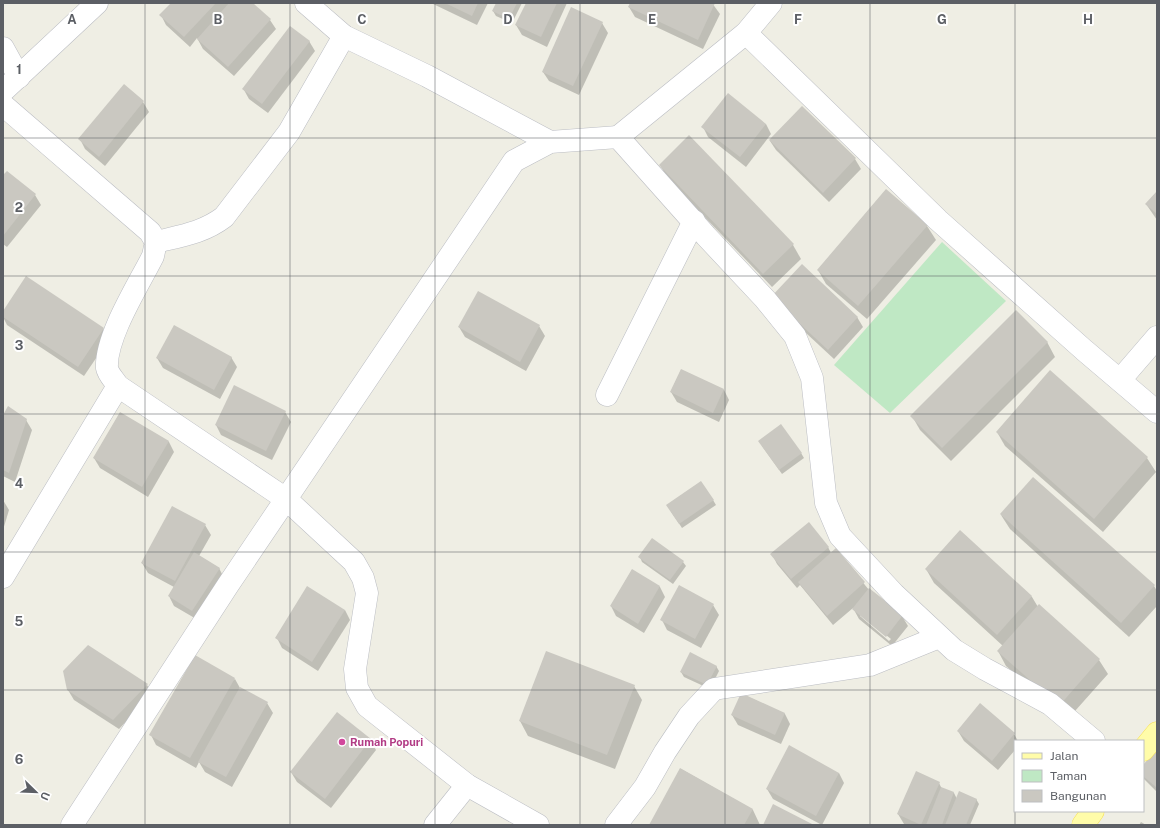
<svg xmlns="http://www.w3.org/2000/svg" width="1160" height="828" font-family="'Public Sans',sans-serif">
	<rect width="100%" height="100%" fill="#efeee4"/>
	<polygon fill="#bfe8c4" points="942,242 1006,301 890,413 834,365"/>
	<g fill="#0003" fill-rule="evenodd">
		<polygon points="172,3 251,3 270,20 276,29 234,76 203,49 197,38 190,47 166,25 161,15"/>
		<polygon points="431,3 488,3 477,25"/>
		<polygon points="497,3 522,3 512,23 496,16 493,11"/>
		<polygon points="527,3 567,3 547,47 522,35 516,25"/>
		<polygon points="631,3 712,3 720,14 703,49 635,17 629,7"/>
		<polygon points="602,23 608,33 579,95 549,81 543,72"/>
		<polygon points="309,41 315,51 268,113 249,99 244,90"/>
		<polygon points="124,86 143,102 149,112 105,166 85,149 80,139"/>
		<polygon points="766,124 771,134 746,167 708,137 703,127"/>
		<polygon points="689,137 793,245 801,259 772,287 668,179 660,165"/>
		<polygon points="770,141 855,159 861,169 829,202 776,150"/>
		<polygon points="3,177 35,195 41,205 7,247 3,244"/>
		<polygon points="886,190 927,226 936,240 867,319 826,284 818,270"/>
		<polygon points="1157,192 1157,220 1146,204"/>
		<polygon points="778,307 857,317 863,327 834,359"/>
		<polygon points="3,313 103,329 109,339 84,376 7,325 3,317"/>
		<polygon points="539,326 545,336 526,371 465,337 459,327"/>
		<polygon points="1047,342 1055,357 951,461 920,430 912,416"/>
		<polygon points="231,357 237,367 220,399 163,368 157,358"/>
		<polygon points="681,370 724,390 729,400 719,422 677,402 671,392"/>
		<polygon points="1050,372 1147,458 1156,472 1103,532 1005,446 997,432"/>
		<polygon points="285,412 291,422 272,460 221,435 216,425"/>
		<polygon points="120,413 169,442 174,452 148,497 100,468 94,458"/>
		<polygon points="3,417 26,420 32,430 15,482 3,476"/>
		<polygon points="762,446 801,453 804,458 782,474"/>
		<polygon points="3,500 9,510 3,530"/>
		<polygon points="713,500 716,505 682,528 670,510"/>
		<polygon points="1001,515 1154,586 1157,591 1157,606 1129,637 1010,529"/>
		<polygon points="205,525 211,535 199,556 219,568 224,578 198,620 174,606 169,596 174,587 148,573 142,563"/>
		<polygon points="960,531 1032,597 1038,607 1099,660 1108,674 1067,720 1006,666 998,651 1003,646 934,583 926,569"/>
		<path d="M828,547l3,6 5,-4 33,41 33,26 6,10 -16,20 -33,-27 -6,-11 -20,17 -33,-40 -3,3 -20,-24 -5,-10zM860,614l31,25 -2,2 -29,-25z"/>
		<polygon points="640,557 683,562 686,566 673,584 642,562"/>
		<polygon points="632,570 660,587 665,597 644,633 616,616 611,606"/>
		<polygon points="713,605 719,615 701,648 667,630 662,620"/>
		<polygon points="345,610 350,620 318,671 282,648 277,638"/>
		<polygon points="716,666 719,671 710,689 684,677 681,672"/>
		<polygon points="235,679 240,688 267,703 273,713 232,787 205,772 199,762 196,768 156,745 151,735"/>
		<polygon points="147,685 152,694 119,729 74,700 68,690"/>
		<polygon points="634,686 642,700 615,769 528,736 520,721"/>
		<polygon points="742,694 785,714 790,724 781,744 738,725 732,715"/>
		<polygon points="980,705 1014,734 1018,741 1015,741 1015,750 998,770 964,741 958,731"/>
		<polygon points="370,740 376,750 331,808 297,782 291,772"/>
		<polygon points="1157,750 1157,792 1143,778 1143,766"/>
		<polygon points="681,769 753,810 760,825 650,825"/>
		<polygon points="839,773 844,783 822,825 773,799 767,789"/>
		<polygon points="939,783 942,789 954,793 957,799 976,799 979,804 970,825 904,824 898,814"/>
		<polygon points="1141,822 1146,825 1139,825"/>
	</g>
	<g fill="#cac8c1">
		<polygon points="171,3 216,3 184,37 159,15"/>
		<polygon points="229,3 253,3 271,19 228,67 197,39"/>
		<polygon points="445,3 478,3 472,16"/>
		<polygon points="496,3 517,3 509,19 492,11"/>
		<polygon points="526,3 557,3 541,37 515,25"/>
		<polygon points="630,3 715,3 698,40 628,7"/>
		<polygon points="571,7 603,22 573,86 542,72"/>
		<polygon points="290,26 310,41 262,104 242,89"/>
		<polygon points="124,84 144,101 99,157 78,139"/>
		<polygon points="728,93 766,124 740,157 701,127"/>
		<polygon points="802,106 856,158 823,193 769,140"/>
		<polygon points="689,135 794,244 763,274 659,165"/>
		<polygon points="7,171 36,194 3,236 3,175"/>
		<polygon points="886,189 928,225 858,306 817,270"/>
		<polygon points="1157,191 1157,214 1145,204"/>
		<polygon points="802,264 858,317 828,350 771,297"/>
		<polygon points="26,276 104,328 78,367 3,317 3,311"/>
		<polygon points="478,291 540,325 520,362 458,327"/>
		<polygon points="1016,310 1048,342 942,448 910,416"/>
		<polygon points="174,325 232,357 214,390 156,358"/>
		<polygon points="681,369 724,389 713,413 670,392"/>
		<polygon points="1050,370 1148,457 1094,519 996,432"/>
		<polygon points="234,385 286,411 266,451 215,425"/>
		<polygon points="8,406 27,419 9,473 3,470 3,415"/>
		<polygon points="120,412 169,441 142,487 93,458"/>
		<polygon points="781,424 802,453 779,470 758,441"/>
		<polygon points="1033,477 1155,585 1121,623 1000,514"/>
		<polygon points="701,481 714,500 679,524 666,505"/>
		<polygon points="172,506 206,524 175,581 141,563"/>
		<polygon points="809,522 829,547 791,579 770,554"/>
		<polygon points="960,530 1032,596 997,635 925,569"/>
		<polygon points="652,538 684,561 670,580 638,557"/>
		<polygon points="836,548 865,582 827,616 798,582"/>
		<polygon points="194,552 220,568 192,611 168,596"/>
		<polygon points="632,569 660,586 638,624 610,606"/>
		<polygon points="679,585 714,604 695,639 660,620"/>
		<polygon points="307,586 345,610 312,662 275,638"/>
		<polygon points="869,588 903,615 886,637 852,609"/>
		<polygon points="1039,604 1100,659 1059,706 997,651"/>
		<polygon points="88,645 148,684 113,720 67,690 63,671"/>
		<polygon points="546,651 635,685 607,755 519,721"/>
		<polygon points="690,652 717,666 707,685 680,672"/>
		<polygon points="195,655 235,678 190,758 149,735"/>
		<polygon points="240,687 268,702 226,777 198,762"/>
		<polygon points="741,693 785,713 775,735 731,715"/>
		<polygon points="980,703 1015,733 992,761 957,731"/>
		<polygon points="337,712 371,739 325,799 290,772"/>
		<polygon points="789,745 839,773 816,816 766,789"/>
		<polygon points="1157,749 1157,788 1143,776 1143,765"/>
		<polygon points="680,768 753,809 744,825 649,825"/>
		<polygon points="916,771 940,782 921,825 897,814"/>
		<polygon points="941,787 954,792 942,825 926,825"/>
		<polygon points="959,791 977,799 966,825 945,825"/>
		<polygon points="773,804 814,825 763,825"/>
	</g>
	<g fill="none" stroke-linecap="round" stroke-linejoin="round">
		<defs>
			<g id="street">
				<polyline points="306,3 344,36 427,76 550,142"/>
				<polyline points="746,33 938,220 1084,350 1157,412"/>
				<polyline points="3,48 19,77"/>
				<polyline points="3,91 97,3"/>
				<path d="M3,105l147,127 6,10 -3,14c-14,28 -48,81 -46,112 1,6 8,13 11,18l168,113 68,63 9,16 4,15 -12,76 2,19 10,18 100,79 71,40"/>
				<polyline points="618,137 746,33 771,3"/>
				<path d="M156,242c24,-6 47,-9 68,-25l65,-85 55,-96"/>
				<polyline points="1120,380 1157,337"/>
				<polyline points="607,395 694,221"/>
				<polyline points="3,577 118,386"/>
				<polyline points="72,825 228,585 514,161 550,142 618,137 706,236 765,299 795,336 812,378 826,503 840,536 894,594 954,650 985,669 1050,704 1094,741"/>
				<polyline points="435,825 467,785"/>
				<polyline points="616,825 645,787 665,752 689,716 714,689 870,665 939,637"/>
			</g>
			<g id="primary">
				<polyline points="1143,750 1157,733"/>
				<polyline points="1083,825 1093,811"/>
			</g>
		</defs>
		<use href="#street" stroke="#bbbdc3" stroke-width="23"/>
		<use href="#primary" stroke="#f9e053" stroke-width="23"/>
		<use href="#street" stroke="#fff" stroke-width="22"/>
		<use href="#primary" stroke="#fffca9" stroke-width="22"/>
	</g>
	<path fill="none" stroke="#5c5f65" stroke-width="1" stroke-opacity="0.55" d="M145,3v822M290,3v822M435,3v822M580,3v822M725,3v822M870,3v822M1015,3v738M3,138h1154M3,276h1154M3,414h1154M3,552h1154M3,690h1154M1015,741v70M1015,811v14"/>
	<circle fill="#d1479c" stroke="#fff" stroke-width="1.5" cx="342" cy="742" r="4"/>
	<g text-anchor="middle" stroke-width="4" stroke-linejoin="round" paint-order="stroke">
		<g font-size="11" font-weight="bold" fill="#b23c85" stroke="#fff" text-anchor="start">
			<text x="350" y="746">Rumah Popuri</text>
		</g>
	</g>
	<g font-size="13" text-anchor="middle" font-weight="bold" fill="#5c5f65" stroke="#fff" stroke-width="4" stroke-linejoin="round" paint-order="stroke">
		<text x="72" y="24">A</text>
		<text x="218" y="24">B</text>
		<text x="362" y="24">C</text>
		<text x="508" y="24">D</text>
		<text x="652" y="24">E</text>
		<text x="798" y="24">F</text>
		<text x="942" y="24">G</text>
		<text x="1088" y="24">H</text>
		<text x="19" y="74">1</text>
		<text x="19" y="212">2</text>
		<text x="19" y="350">3</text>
		<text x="19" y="488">4</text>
		<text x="19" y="626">5</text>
		<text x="19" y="764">6</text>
	</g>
	<rect width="1160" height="828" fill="none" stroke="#5c5f65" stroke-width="8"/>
	<rect x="1014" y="740" width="130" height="72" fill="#ffffff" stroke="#bebfc1"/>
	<rect x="1022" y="753" width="20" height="6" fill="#fffca9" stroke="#bebfc1"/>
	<text x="1050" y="760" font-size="12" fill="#5c5f65">Jalan</text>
	<rect x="1022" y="770" width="20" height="12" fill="#bfe8c4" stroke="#bebfc1"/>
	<text x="1050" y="780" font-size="12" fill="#5c5f65">Taman</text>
	<rect x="1022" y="790" width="20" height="12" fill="#cac8c1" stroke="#bebfc1"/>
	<text x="1050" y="800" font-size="12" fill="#5c5f65">Bangunan</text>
	<g transform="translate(36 792) rotate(113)" stroke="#ffffff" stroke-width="3" paint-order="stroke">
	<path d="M0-3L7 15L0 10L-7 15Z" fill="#5c5f65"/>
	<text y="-6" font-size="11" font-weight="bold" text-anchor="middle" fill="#5c5f65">U</text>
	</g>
</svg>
